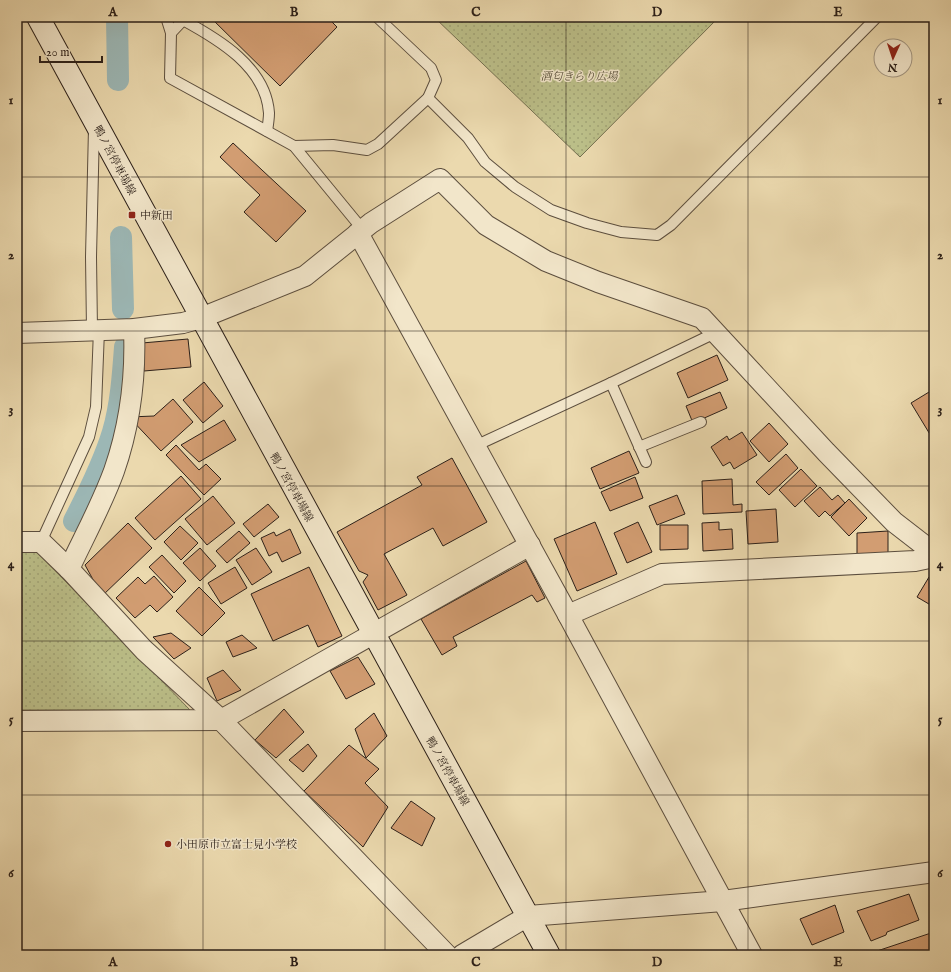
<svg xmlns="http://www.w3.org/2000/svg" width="951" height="972" font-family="'IM FELL English','Noto Serif JP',serif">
	<defs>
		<pattern id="grass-dots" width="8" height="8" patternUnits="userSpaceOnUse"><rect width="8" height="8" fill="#bbbe88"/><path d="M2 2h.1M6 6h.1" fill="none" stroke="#a1a375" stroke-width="1.8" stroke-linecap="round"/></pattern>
	</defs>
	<rect width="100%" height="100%" fill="#ebd9ae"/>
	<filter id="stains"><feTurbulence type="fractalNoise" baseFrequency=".005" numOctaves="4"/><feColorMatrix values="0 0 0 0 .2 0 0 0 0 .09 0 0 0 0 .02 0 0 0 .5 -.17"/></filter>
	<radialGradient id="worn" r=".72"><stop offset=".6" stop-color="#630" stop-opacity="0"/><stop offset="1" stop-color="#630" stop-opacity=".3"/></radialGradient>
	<g fill="url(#grass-dots)" stroke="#746f50">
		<polygon points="434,17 719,17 580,157"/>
		<polygon points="17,551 36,551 190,710 17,710"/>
	</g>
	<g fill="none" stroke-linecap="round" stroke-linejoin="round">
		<g stroke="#9cb7b5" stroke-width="22">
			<polyline points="117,17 118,80"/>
			<polyline points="121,237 123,309"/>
			<path d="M74,521c14,-27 30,-59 39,-89 8,-28 10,-57 12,-85"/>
		</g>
	</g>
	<g fill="#d29d72" stroke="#2c2019">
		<polygon points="210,17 327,17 337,27 280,86"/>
		<polygon points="233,143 306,211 276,242 244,212 260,195 220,157"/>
		<polygon points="188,339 191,367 144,371 142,343"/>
		<polygon points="717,355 728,380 688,398 677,373"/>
		<polygon points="204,382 223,406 203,423 183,400"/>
		<polygon points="934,389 934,441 911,403"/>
		<polygon points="720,392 727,408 693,423 686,406"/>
		<polygon points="173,399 193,422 161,451 129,417 154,416"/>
		<polygon points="224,420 236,440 199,462 181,445"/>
		<polygon points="769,423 788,444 769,462 750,441"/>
		<polygon points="742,432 757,455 734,469 730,462 723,466 711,447 727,436 729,440"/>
		<polygon points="176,445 199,470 206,464 221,479 204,495 166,455"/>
		<polygon points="629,451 639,473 600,489 591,468"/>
		<polygon points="786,454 798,468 769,495 756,482"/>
		<polygon points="452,458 487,522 443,546 433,528 384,554 407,595 378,610 363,582 368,575 359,571 337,532 422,485 417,477"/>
		<polygon points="801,469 817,486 795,507 779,490"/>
		<polygon points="181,476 201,499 155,540 135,518"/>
		<polygon points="635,477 643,498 610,511 601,492"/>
		<polygon points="732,479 733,505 742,504 742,512 703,514 702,481"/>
		<polygon points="820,487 832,500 838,495 845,503 830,516 825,511 819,517 804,501"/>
		<polygon points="677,495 685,514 657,525 649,506"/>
		<polygon points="213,496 235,523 207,545 185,519"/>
		<polygon points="849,499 867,518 849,536 831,517"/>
		<polygon points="268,504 279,517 254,537 243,524"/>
		<polygon points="776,509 778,542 748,544 746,511"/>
		<polygon points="595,522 617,574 577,591 554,539"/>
		<polygon points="638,522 652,552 627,563 614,533"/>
		<polygon points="719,522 719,530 732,529 733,549 703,551 702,523"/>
		<polygon points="128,523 152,548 102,596 85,565"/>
		<polygon points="660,525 688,525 688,549 660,550"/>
		<polygon points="180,526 198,543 181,560 164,542"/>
		<polygon points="290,529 301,553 282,562 277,552 269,556 261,538 274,532 276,536"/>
		<polygon points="239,531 250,543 227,563 216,551"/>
		<polygon points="888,531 888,556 857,557 857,533"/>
		<polygon points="200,548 216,566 200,581 183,563"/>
		<polygon points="256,548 272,572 252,585 236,560"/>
		<polygon points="162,555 186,581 174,593 149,567"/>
		<polygon points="526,561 545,598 537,602 532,595 453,637 457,646 442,655 421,619"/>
		<polygon points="235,567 247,588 221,604 208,583"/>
		<polygon points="309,567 342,636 318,647 308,625 273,641 251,594"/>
		<polygon points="154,576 173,597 157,612 150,605 135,618 116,598 138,577 145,584"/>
		<polygon points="929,577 934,580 934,607 917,597"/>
		<polygon points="199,587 225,613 202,636 176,611"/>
		<polygon points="171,633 191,648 174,659 153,637"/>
		<polygon points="242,635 257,648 233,657 226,642"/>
		<polygon points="358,657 375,684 346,699 330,671"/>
		<polygon points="223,670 241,690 217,701 207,678"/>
		<polygon points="284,709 304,732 276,758 255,740"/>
		<polygon points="374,713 387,736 366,758 355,729"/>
		<polygon points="308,744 317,756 303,772 289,760"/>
		<polygon points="349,745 379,769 365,783 388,807 363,847 304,791"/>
		<polygon points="411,801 435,818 422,846 391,828"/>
		<polygon points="909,894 919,920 887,932 886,935 871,941 857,911"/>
		<polygon points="835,905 844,932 812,945 800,919"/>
		<polygon points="934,932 934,955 875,955 874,952"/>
	</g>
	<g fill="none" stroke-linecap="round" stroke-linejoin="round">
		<defs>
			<g id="service">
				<polyline points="166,17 171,33"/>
				<polyline points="186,17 171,33 170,78 294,146 363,230"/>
				<path d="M183,20c35,19 83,47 86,93 0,6 -1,12 -2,18"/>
				<polyline points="428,98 468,138 485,162 515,187 551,210 587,223 621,232 657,235 671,225 877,17"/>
				<polyline points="294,146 333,145 367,150 378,144 428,98 436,80 431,68 377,17"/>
				<polyline points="92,330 91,257 94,128"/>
				<polyline points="475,446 611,383"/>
				<polyline points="639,447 701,422"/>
				<polyline points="646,462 611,383 715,333"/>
				<polyline points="41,542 89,437 96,407 99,330"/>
			</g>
			<g id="minor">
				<polyline points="358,233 568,615 752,955"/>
				<polyline points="17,333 134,329 183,323 201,318 305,276 371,223 440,179 486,225 546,261 598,282 702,318 826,452 894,522 934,553"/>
				<polyline points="17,542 41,542 69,569 144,650 221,720 447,955"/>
				<path d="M69,569c15,-32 33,-65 45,-98 16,-46 22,-93 20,-142"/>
				<polyline points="568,615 662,574 915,561 934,557"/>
				<polyline points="17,721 221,720 530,545"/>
				<polyline points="462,955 528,916 723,901 934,872"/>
			</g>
			<polyline id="secondary" points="38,17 549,955"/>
		</defs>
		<use href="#service" stroke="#5c4e3e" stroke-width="12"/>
		<use href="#minor" stroke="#5c4e3e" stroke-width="22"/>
		<use href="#secondary" stroke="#2c2019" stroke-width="24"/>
		<use href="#service" stroke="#f2e6ca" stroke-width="10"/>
		<use href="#minor" stroke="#f2e6ca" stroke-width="20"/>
		<use href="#secondary" stroke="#f2e6ca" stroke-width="22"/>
	</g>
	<path fill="none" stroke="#2c2019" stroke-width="1" stroke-opacity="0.55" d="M203,17v938M385,17v938M566,17v938M748,17v938M17,177h917M17,331h917M17,486h917M17,641h917M17,795h917"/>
	<g fill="#8f2418" stroke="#f2e6ca" stroke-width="1.5">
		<rect x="128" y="211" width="8" height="8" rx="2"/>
		<circle cx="168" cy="844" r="4"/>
	</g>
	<g text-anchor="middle" stroke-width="3" stroke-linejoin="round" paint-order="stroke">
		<g font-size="11" font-style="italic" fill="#574f3a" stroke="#f2e6ca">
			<text x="579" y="80">酒匂きらり広場</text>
		</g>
		<g font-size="11" fill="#2c2019" stroke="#f2e6ca">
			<text transform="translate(115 160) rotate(62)" y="4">鴨ノ宮停車場線</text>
			<text transform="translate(292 487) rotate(61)" y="4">鴨ノ宮停車場線</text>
			<text transform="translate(448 771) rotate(61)" y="4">鴨ノ宮停車場線</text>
		</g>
		<g font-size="11" fill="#2c2019" stroke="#f2e6ca" text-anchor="start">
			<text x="140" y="219">中新田</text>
			<text x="176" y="848">小田原市立富士見小学校</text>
		</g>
	</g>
	<rect width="951" height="972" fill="none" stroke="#ebd9ae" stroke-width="44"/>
	<g transform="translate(893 58) rotate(183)"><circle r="19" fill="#f2e6ca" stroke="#a39783"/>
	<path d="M0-3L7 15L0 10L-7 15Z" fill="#8f2418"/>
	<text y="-6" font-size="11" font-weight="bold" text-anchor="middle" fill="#2c2019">N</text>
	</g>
	<path d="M40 56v6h62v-6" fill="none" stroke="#2c2019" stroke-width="2"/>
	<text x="46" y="56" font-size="12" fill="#2c2019" stroke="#f2e6ca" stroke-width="3" paint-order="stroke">20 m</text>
	<rect x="22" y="22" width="907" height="928" fill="none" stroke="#2c2019" stroke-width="1.5"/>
	<g font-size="13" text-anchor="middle" font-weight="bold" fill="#2c2019">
		<text x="113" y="16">A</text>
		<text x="294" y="16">B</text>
		<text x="476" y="16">C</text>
		<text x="657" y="16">D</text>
		<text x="838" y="16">E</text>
		<text x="11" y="104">1</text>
		<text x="940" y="104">1</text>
		<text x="11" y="259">2</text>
		<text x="940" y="259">2</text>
		<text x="11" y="413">3</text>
		<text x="940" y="413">3</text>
		<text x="11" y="568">4</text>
		<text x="940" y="568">4</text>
		<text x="11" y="723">5</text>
		<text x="940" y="723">5</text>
		<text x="11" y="877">6</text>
		<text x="940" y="877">6</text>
		<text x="113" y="966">A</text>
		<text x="294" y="966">B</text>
		<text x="476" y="966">C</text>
		<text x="657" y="966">D</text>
		<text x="838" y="966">E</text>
	</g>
	<rect width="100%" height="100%" filter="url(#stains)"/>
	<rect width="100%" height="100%" fill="url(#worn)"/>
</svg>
